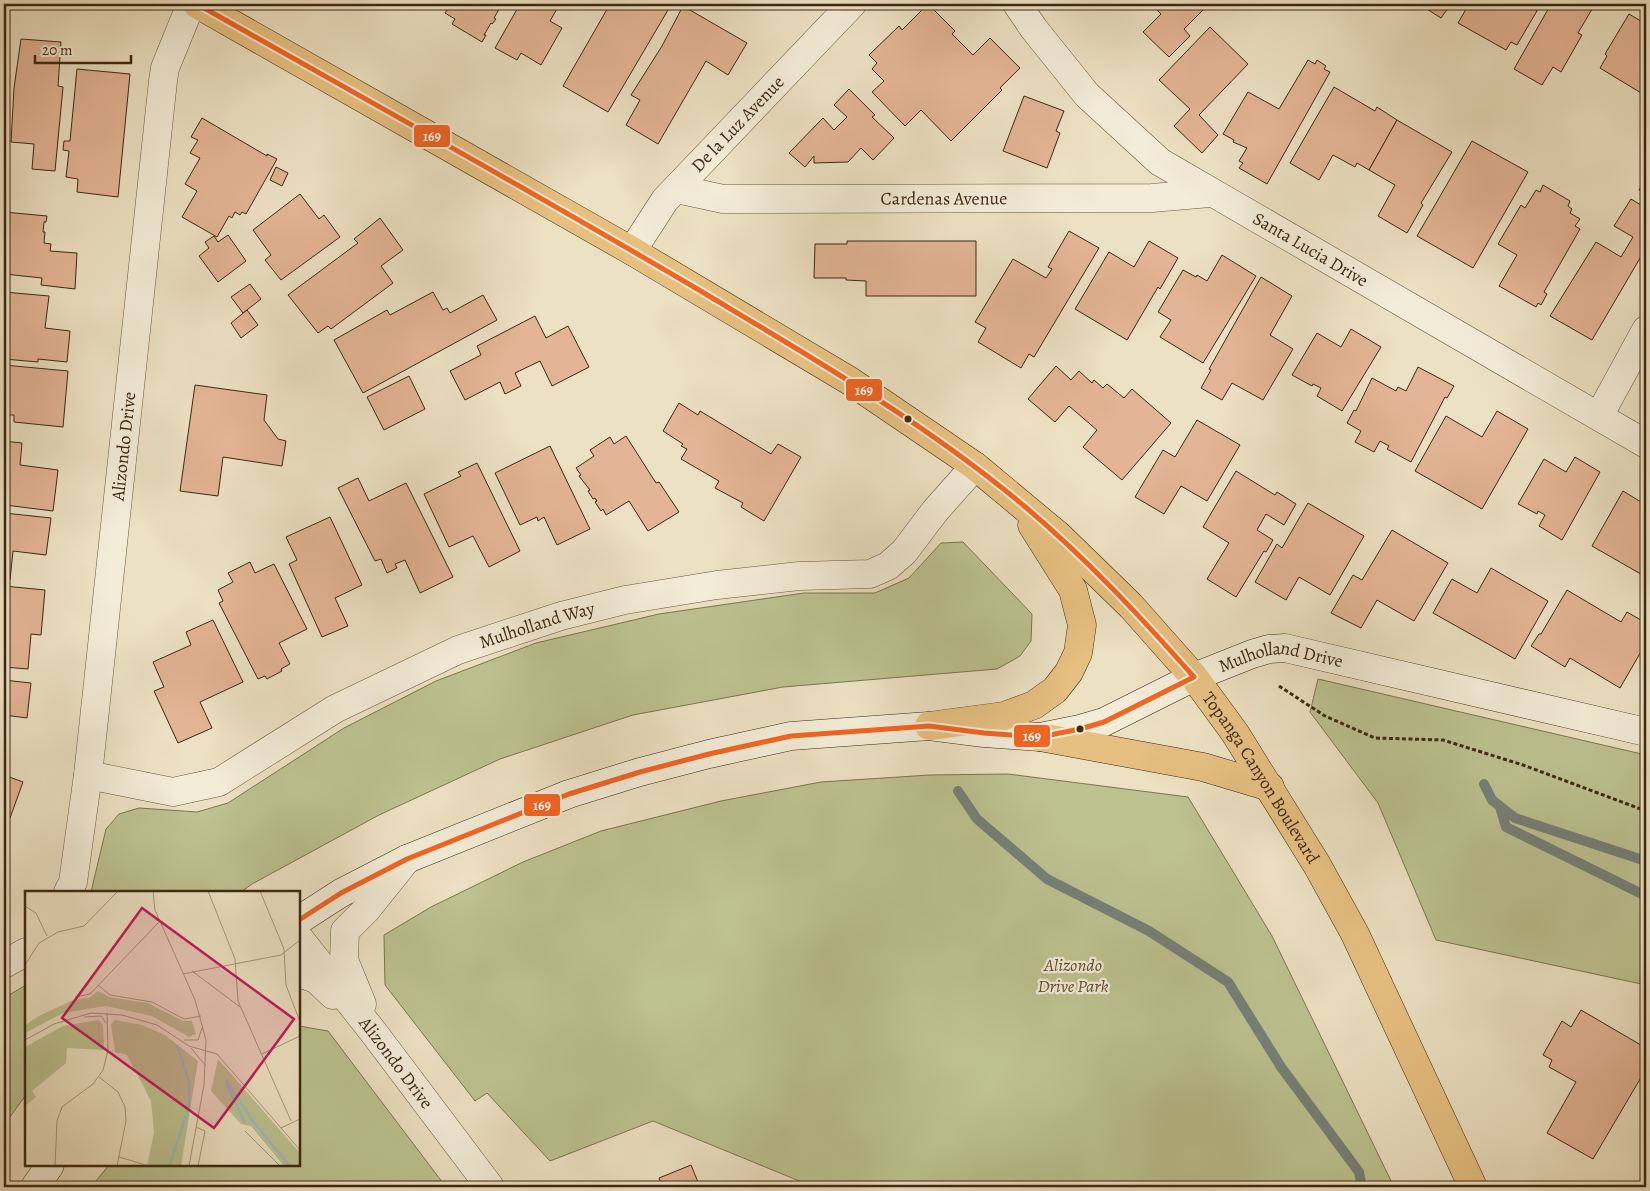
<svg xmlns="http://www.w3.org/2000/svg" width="1650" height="1191" font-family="Alegreya,serif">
	<rect width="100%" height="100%" fill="#ece1c2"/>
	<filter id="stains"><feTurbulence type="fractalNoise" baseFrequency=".004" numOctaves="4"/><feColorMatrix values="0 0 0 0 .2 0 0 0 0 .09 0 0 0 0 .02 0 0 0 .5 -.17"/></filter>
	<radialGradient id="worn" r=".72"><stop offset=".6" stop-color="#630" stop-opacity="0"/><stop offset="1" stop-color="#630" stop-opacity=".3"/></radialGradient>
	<g fill="#bcc290" stroke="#7c7550">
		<polygon points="963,542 1032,614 1031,641 1020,656 997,669 783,687 633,715 500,759 379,815 252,884 241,892 91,892 106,829 119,814 139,808 197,812 228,803 344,728 436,681 536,643 659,614 804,593 875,593 909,578 941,543"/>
		<polygon points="1318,679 1646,755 1646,985 1436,940 1378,803 1310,712"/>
		<polygon points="1008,774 1188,797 1272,936 1394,1187 814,1187 653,1121 550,1161 487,1093 475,1101 385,985 384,935 431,907 523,862 601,831 721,801 821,782 930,775"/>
		<polygon points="26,985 26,1095 4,1125 4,998"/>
		<polygon points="299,1026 328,1031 446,1187 91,1187 109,1165 299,1165"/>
	</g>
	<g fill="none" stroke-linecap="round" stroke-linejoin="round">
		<g stroke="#768078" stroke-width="10">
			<polyline points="1484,784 1492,800 1515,818 1646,861"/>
			<polyline points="958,791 977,819 1047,879 1149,931 1228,982 1281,1067 1359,1172 1362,1187"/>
			<polyline points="1500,807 1506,827 1646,896"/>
		</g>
	</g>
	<g fill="#e3b495" stroke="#3d2811">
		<polygon points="451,4 502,4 494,18 496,19 492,24 491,23 484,35 486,35 482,42 452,24 455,19 445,13"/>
		<polygon points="519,4 553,4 558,7 550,21 562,28 541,65 521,53 517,60 495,48 520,4"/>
		<polygon points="610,4 658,4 668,10 608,112 563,86"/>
		<polygon points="928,4 955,31 952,34 973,55 990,38 1020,68 1000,88 1002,90 951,141 921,110 905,126 872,92 884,81 872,69 877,63 869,55 899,26 902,30"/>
		<polygon points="1151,4 1209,4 1184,29 1190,36 1169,57 1143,32 1161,14"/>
		<polygon points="1419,4 1451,4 1441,18"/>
		<polygon points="1469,4 1541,4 1517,45 1511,42 1506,50 1458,23"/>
		<polygon points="1551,4 1595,4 1578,33 1582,35 1561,72 1553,67 1542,85 1514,69"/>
		<polygon points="683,6 747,43 728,75 706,61 658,144 626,125 640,100 631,95 662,46"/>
		<polygon points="1629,14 1646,24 1646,96 1600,68 1607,56 1605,54"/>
		<polygon points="1210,27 1248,64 1199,115 1218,135 1202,153 1174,126 1190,109 1159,80"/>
		<polygon points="21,39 61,42 58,86 63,87 55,171 32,169 34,144 11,142 14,88"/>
		<polygon points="1308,60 1315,64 1317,60 1326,66 1324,69 1330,72 1267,184 1239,168 1243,163 1239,161 1247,148 1233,142 1234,140 1223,134 1248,92 1279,109"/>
		<polygon points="77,69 130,74 118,197 77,192 78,179 66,177 69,151 63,150 64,141 70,141"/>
		<polygon points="1334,87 1375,111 1377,107 1397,120 1369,170 1357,163 1355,167 1333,155 1319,180 1290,163"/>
		<polygon points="849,89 875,115 872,117 894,138 873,160 861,148 848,162 814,163 814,156 805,167 789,153 823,118 834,130 847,117 834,105"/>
		<polygon points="1024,96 1064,111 1056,131 1060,133 1047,168 1003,151"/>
		<polygon points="202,118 267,156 267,154 277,159 246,214 242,212 240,215 235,212 232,218 229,216 217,237 182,217 197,191 185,184 200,158 190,153 198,140 191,137"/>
		<polygon points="1397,120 1452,152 1421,203 1423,205 1407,233 1378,216 1395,185 1369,170"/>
		<polygon points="1472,141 1528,172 1473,268 1417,236"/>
		<polygon points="276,167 288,173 282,186 270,180"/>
		<polygon points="1646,178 1646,194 1639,190"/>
		<polygon points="1543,185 1570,201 1568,206 1572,209 1570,213 1580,219 1575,226 1580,229 1544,292 1547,294 1541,305 1538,303 1536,307 1499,286 1517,255 1498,244 1521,205 1525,208 1536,190 1540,192"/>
		<polygon points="300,194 319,219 324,215 340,237 281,280 265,260 271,255 253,230"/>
		<polygon points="1631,199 1646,208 1646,248 1592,340 1550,316 1596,242 1621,257 1633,237 1614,226"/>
		<polygon points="4,212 47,216 46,222 44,222 43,232 45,232 44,243 51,244 50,251 77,253 75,289 41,285 42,278 4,274"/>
		<polygon points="380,218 403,250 381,266 393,283 331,329 328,326 318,333 288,295 358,243 354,239"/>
		<polygon points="1069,231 1099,248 1034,357 1029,354 1021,368 978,342 986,328 975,322 1013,259 1046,278 1052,269 1048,267"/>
		<polygon points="228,235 246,261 218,282 199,256 209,248 205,242 214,236 218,242"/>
		<polygon points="847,241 976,241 976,296 866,296 866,281 846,280 846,278 814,278 815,244 847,244"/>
		<polygon points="1149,241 1178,258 1160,289 1158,287 1127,340 1075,309 1109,252 1134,267"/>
		<polygon points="1222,255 1256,276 1203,363 1160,337 1171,320 1158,312 1183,270 1196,277 1197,275 1207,281"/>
		<polygon points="1261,277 1292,296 1270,335 1293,349 1263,400 1232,383 1222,400 1201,388 1211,370 1209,369"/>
		<polygon points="250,284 261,299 243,313 231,297"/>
		<polygon points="4,292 49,296 45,328 70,331 67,362 38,359 38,362 4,359"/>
		<polygon points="433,292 443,310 447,308 450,313 483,295 497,320 363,393 334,340 387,310 390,315"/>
		<polygon points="247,310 258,325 241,338 231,323"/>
		<polygon points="535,316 546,338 568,326 589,367 552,386 540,361 515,373 521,386 505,394 500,382 465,400 450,371 481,355 477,346"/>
		<polygon points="1351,329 1381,347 1342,411 1317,396 1321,388 1313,384 1312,386 1292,375 1317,333 1341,347"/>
		<polygon points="4,365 68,371 63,427 14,422 14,415 4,415"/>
		<polygon points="1056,366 1071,380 1079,371 1092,383 1094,380 1103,388 1107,384 1124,398 1132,389 1171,423 1122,480 1083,447 1097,430 1069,406 1055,422 1028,399"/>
		<polygon points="1418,367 1454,386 1447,398 1445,397 1411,462 1387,449 1389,446 1380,441 1374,452 1355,442 1361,431 1347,423 1354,410 1356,411 1372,378 1396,391 1398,387 1406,391"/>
		<polygon points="409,376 425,409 384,430 367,397"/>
		<polygon points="195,385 267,395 264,420 278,439 286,441 282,466 223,457 218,496 180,491"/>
		<polygon points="679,403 698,415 700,411 771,454 778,444 801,457 764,521 741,507 743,503 715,488 719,481 681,459 687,449 681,446 683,444 663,431"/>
		<polygon points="1497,411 1528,429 1482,509 1415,471 1446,416 1482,437"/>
		<polygon points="1197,420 1240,445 1207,501 1181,486 1164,514 1135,497 1163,450 1175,457"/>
		<polygon points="626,436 656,483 659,482 679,512 648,531 629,501 606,515 603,509 601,511 595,502 597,501 595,498 593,499 588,491 590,490 579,476 581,475 576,468 594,456 590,450 610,437 614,444"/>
		<polygon points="4,441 22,443 20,465 58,470 53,511 5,505 4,504"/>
		<polygon points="550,446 590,529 557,545 544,517 538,521 537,517 520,525 495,473"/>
		<polygon points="1575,457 1600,472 1562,540 1539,526 1545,515 1538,511 1537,514 1518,504 1544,459 1566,472"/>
		<polygon points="477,463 520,551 489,567 473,536 449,547 424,494 461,476 458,472"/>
		<polygon points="1236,471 1275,495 1277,492 1296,504 1284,525 1266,514 1257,530 1273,540 1266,552 1264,551 1236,597 1207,579 1229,543 1203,527"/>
		<polygon points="358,478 369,501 406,483 453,577 420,593 405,560 395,564 397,568 387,573 381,559 375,561 338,488"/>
		<polygon points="1623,491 1646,505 1646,577 1592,546"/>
		<polygon points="1308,503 1364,536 1330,595 1299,577 1286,600 1255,582 1277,544 1282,548"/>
		<polygon points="4,513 51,518 46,555 13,551 10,580 4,579"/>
		<polygon points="330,517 362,585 335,598 348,626 322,637 289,564 297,560 286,537"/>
		<polygon points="1392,530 1448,563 1414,621 1377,600 1361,628 1331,613 1353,575 1362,580"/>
		<polygon points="250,562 255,573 274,564 307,629 279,643 290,664 281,669 282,671 267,679 265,676 258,679 219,603 223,601 218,590 233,582 228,573"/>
		<polygon points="1491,568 1548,601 1515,659 1433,613 1452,579 1477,593"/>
		<polygon points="4,586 45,590 41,635 31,634 28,669 4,667"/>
		<polygon points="1567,590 1621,622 1627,612 1646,623 1646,643 1620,688 1570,658 1565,667 1531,646 1539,634 1541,634"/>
		<polygon points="213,620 243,682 200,702 212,728 178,743 154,691 164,687 153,662 191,645 186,632"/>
		<polygon points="4,680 31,683 27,718 4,715"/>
		<polygon points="4,775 23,782 10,818 4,816"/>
		<polygon points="1581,1010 1646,1048 1646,1069 1593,1159 1547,1133 1576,1082 1549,1067 1552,1060 1543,1055 1562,1021 1571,1027"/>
		<polygon points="691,1165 700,1187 651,1187 661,1183 659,1178"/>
	</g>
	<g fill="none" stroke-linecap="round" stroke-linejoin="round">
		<defs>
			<g id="minor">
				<path id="s1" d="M1017,4l17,25 53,66 73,67 486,282"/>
				<path id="s2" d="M677,189l46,10 429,-1 58,-5"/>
				<path id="s3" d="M632,251l33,-51 187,-196"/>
				<polyline points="1599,416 1646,330"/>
				<path id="s4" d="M88,775l85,17 46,-10 116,-73 123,-59 103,-34 64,-16 92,-15 82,-9 71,-2 18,-8 16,-14 31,-41 40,-45"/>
				<path id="s5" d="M68,892l5,-10 15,-107 75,-694 2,-13 26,-64"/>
				<path id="s6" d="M299,938l75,95 116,154"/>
				<polyline points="4,964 26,952"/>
				<polyline points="299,973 316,979 333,995"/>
				<polyline points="362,1004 344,960 345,931 367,909 407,859"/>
			</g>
			<g id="secondary">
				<path id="s7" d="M299,920l42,-27 66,-34 162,-65 71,-22 69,-18 82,-18 138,-10 55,7 56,4 40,-8 24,-7 90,-45 58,-23 17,-5 16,-1 361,84"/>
				<polyline points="35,1187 50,1165"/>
			</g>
			<g id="primary">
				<path id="s8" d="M197,4l435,247 218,130 125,85 84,70 72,70 63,71 41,56 82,132 38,69 118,253"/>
				<polyline points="929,726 1004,716 1034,705 1055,690 1069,672 1078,653 1082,625 1073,590 1032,525"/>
				<polyline points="1040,737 1203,767 1270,787"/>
			</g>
		</defs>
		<use href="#minor" stroke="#69563d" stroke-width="29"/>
		<use href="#secondary" stroke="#3d2811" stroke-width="29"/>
		<use href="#primary" stroke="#3d2811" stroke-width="29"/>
		<polyline stroke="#3d2811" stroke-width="3" stroke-dasharray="4 2.5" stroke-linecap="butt" points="1279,686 1325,716 1375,738 1443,740 1523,765 1646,811"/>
		<use href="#minor" stroke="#f3ecd7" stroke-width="28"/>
		<use href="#secondary" stroke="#f3ecd7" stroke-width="28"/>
		<use href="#primary" stroke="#e6c081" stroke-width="28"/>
		<defs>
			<path id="bus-1" d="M197,4c168,95 336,188 502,286 110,66 225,132 324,215 62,52 117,111 171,172l-90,45 -24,7 -40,8 -56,-4 -55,-7 -138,10 -82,18 -69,18 -71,22 -162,65 -66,34 -42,27"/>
		</defs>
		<use href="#bus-1" stroke="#f3ecd7" stroke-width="9"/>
		<use href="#bus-1" stroke="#f26522" stroke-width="5"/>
	</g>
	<g fill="#3d2811" stroke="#f3ecd7" stroke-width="2">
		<circle cx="908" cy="419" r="4.5"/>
		<circle cx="1080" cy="729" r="4.5"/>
	</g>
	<g text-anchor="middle" stroke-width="4.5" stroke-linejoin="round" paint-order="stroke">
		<g font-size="18" fill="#3d2811" stroke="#f3ecd7">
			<text dy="6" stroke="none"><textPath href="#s3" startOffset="166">De la Luz Avenue</textPath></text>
			<text dy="6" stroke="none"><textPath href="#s2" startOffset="268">Cardenas Avenue</textPath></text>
			<text dy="6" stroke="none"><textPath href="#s1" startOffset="388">Santa Lucia Drive</textPath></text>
			<text dy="6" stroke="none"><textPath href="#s5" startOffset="450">Alizondo Drive</textPath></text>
			<text dy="6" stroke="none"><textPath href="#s4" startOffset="490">Mulholland Way</textPath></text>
			<text dy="6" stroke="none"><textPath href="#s7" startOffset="1036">Mulholland Drive</textPath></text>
			<text dy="6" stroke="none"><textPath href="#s8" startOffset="1331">Topanga Canyon Boulevard</textPath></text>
			<text dy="6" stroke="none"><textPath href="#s6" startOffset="158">Alizondo Drive</textPath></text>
		</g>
		<g font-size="18" font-style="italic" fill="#5d4e31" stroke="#f3ecd7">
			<text x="1073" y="971">Alizondo<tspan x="1073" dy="21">Drive Park</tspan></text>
		</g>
	</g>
	<g transform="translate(25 891)">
		<rect width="275" height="275" fill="#ece1c2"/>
		<path d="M73,100l11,6 39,6 35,18h9l4,13 -7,3 -37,-21 -46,-10 -43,7 -38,20v-8l14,-9 34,-16 16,-2zM73,129l5,5 1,25 -37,-2 -1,15 -34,28 4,6 -11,9v-59l38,-21zM90,129l27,5 23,10 33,26 -17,105h-34l7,-33 -3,-32 -24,-46 -12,-3 -4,-27zM193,168l82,94v13h-16l-33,-40 -10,-2 -30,-33z" fill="#bcc290"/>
		<path fill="none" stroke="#9cbbbc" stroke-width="2.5" d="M201,189l29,44 35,42M201,192l19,40M144,275l20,-59v-26l-12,-36"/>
		<path fill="none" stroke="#a6977b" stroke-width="1" d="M128,0l2,19 40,90 11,40 -2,45 -15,81M183,0l27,68 3,42 53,120M235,0l24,58 2,36 14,37M0,15l11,7 11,23M0,74l14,-22 19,-11 26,-6 34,-35M167,80l48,36M158,83l98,-19 19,-15M73,94l12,10 42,7 32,17 17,-3M50,106l15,-3 70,-73M59,126l17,-1 5,7M0,149l29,-16 37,-11 31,2 35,10 32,21 28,8 83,96M159,149h14l4,-12M166,157l15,18M237,163l38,-18M74,186l19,15 7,15 1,14 -9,45M171,236l9,4 -7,35M256,237l19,-9M220,240l35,35M94,266l30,9M30,275l2,-45 5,-14 31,-23 10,-14 5,-20 -1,-37"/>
		<path fill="#c2185b" fill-opacity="0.15" stroke="#c2185b" stroke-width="2.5" d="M117,17l152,111 -80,109 -152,-110z"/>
		<rect width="275" height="275" fill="none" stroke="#3d2811" stroke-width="2.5"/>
	</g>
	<g stroke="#f3ecd7" stroke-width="2">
		<rect x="413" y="124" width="38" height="24" rx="5" fill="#f26522"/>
		<rect x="845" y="378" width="38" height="24" rx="5" fill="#f26522"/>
		<rect x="1013" y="724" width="38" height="24" rx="5" fill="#f26522"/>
		<rect x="523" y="793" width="38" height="24" rx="5" fill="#f26522"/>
	</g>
	<g font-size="14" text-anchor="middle" font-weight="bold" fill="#fff">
		<text x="432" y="141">169</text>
		<text x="864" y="395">169</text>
		<text x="1032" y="741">169</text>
		<text x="542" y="810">169</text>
	</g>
	<rect width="1650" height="1191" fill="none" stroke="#ece1c2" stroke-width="20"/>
	<rect x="5" y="5" width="1640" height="1181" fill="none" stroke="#3d2811" stroke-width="2.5"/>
	<rect x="10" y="10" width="1630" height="1171" fill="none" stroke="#3d2811"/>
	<path d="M35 55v8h96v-8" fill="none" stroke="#3d2811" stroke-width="2.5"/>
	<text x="42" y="55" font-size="15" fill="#3d2811" stroke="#f3ecd7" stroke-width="4" paint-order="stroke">20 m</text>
	<rect width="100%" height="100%" filter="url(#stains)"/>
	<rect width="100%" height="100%" fill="url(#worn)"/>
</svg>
